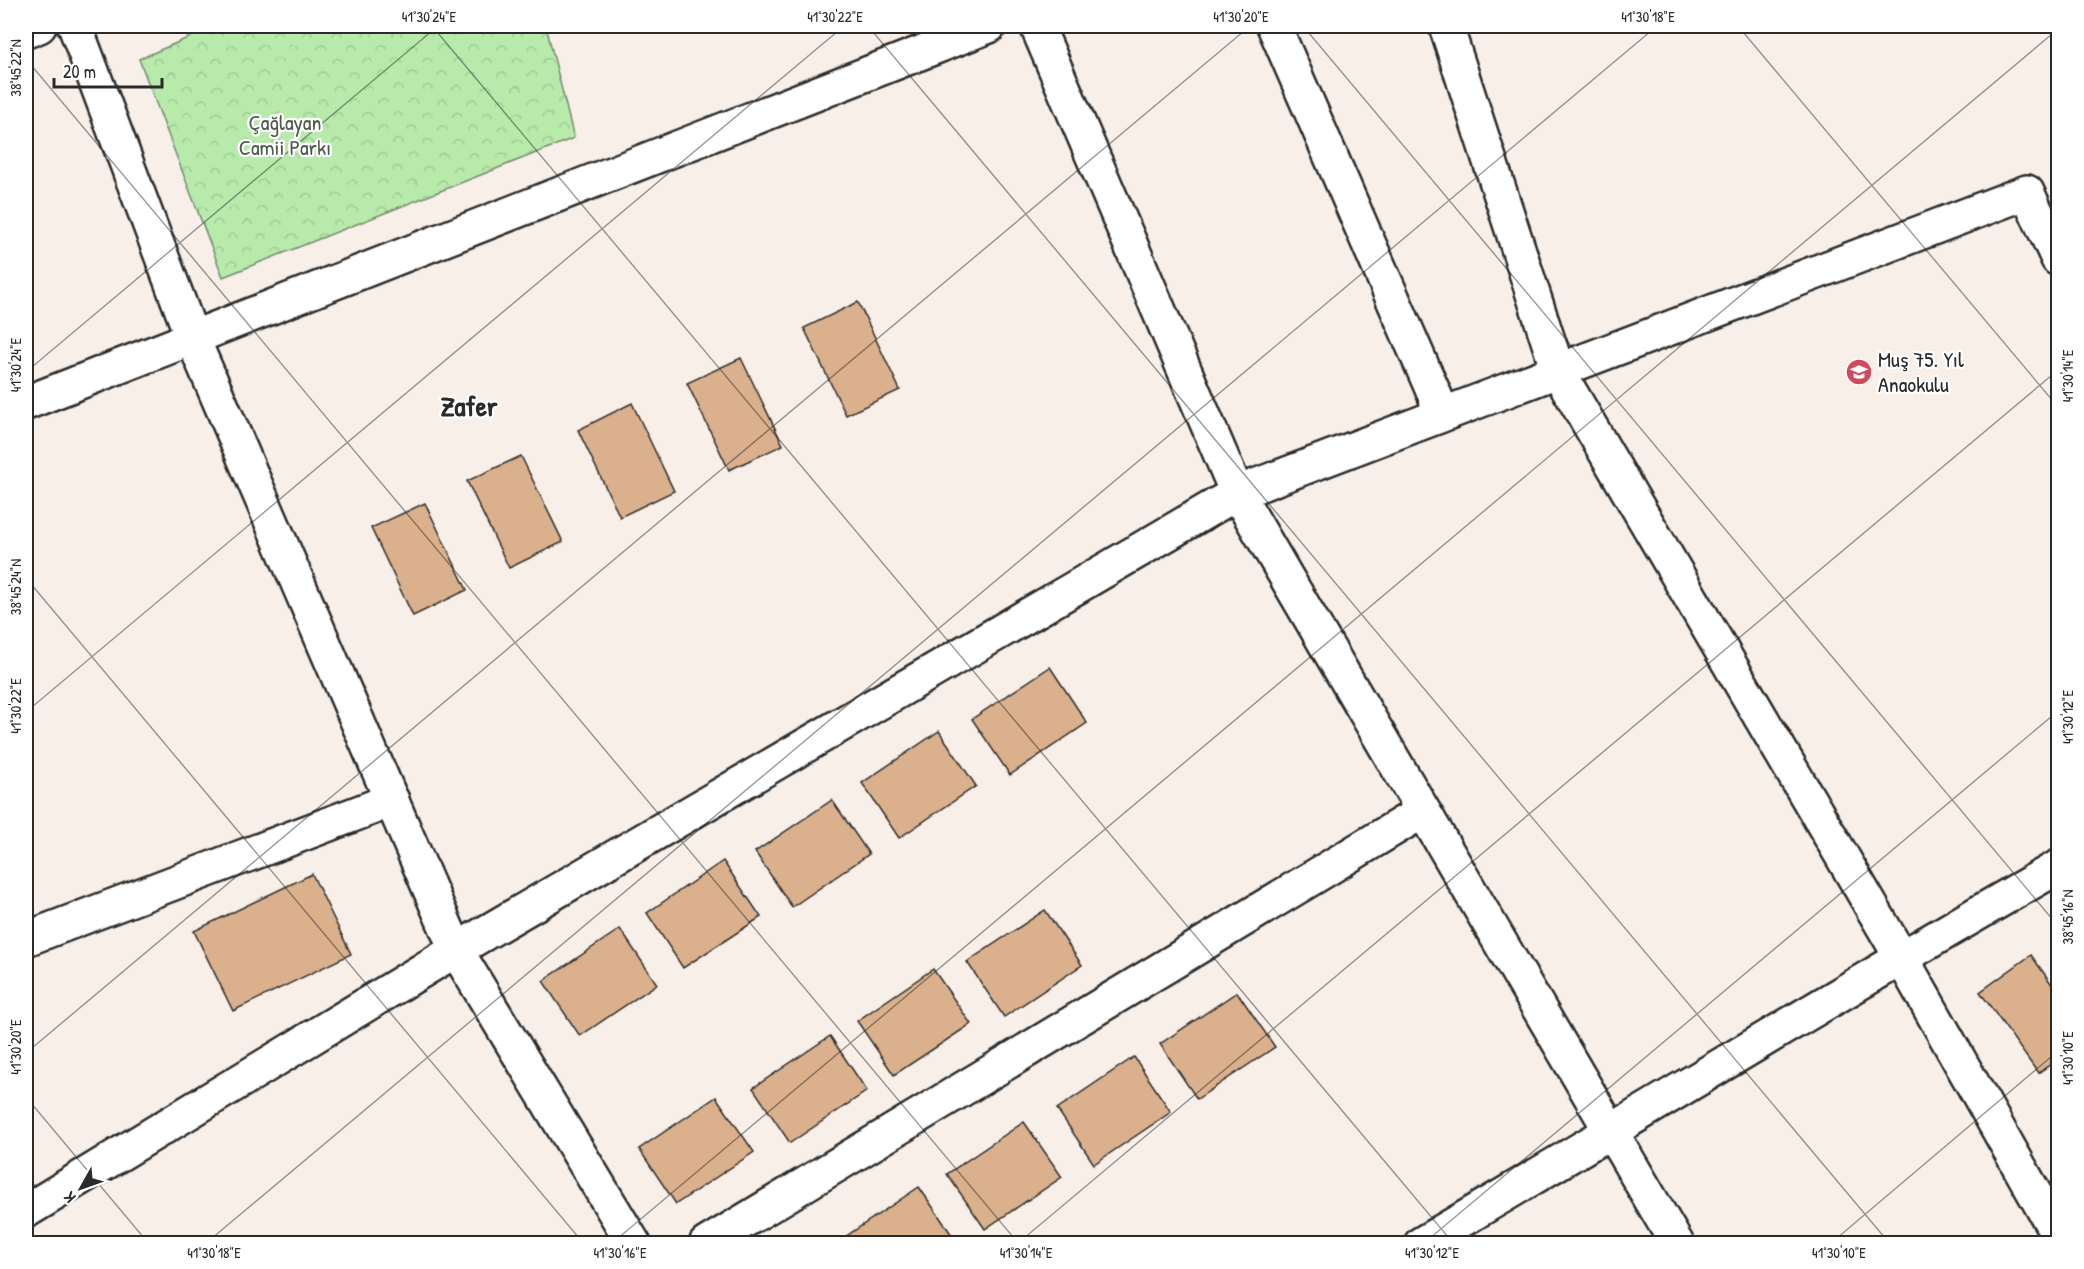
<svg xmlns="http://www.w3.org/2000/svg" width="2084" height="1269" font-family="'Patrick Hand',sans-serif">
	<defs>
		<pattern id="park-crowns" width="20" height="18" patternUnits="userSpaceOnUse" patternTransform="scale(1.5)"><rect width="20" height="18" fill="#b7eaab"/><path d="M2 6a3 3 0 1 1 6 0M12 15a3 3 0 1 1 6 0" fill="none" stroke="#9ec993"/></pattern>
	</defs>
	<rect width="100%" height="100%" fill="#f8efe8"/>
	<filter id="ink" filterUnits="userSpaceOnUse"><feTurbulence type="fractalNoise" baseFrequency=".0167" numOctaves="2"/><feDisplacementMap in="SourceGraphic" scale="12" xChannelSelector="R" yChannelSelector="G"/><feConvolveMatrix kernelMatrix="1 2 1 2 8 2 1 2 1" color-interpolation-filters="sRGB"/></filter>
	<g filter="url(#ink)">
		<polygon fill="url(#park-crowns)" stroke="#718a6b" stroke-width="1.5" points="216,26 546,26 574,138 223,277 139,59"/>
		<g fill="#dbb08c" stroke="#2b2b2b" stroke-width="1.5">
			<polygon points="858,302 900,390 846,415 804,328"/>
			<polygon points="741,358 783,445 729,470 687,383"/>
			<polygon points="632,403 674,491 620,517 578,430"/>
			<polygon points="521,456 563,542 509,568 467,481"/>
			<polygon points="425,503 467,590 413,616 371,528"/>
			<polygon points="1050,667 1087,723 1010,775 972,719"/>
			<polygon points="939,731 976,786 899,838 862,783"/>
			<polygon points="832,800 869,854 792,907 755,852"/>
			<polygon points="723,861 761,917 683,968 647,913"/>
			<polygon points="312,874 351,954 233,1011 194,931"/>
			<polygon points="1045,910 1082,965 1004,1017 967,962"/>
			<polygon points="620,929 657,984 580,1036 543,981"/>
			<polygon points="2031,955 2058,993 2058,1059 2038,1073 1980,992"/>
			<polygon points="933,969 971,1024 894,1075 857,1021"/>
			<polygon points="1237,992 1275,1047 1197,1099 1160,1044"/>
			<polygon points="830,1036 867,1091 790,1143 753,1088"/>
			<polygon points="1134,1057 1171,1112 1094,1164 1057,1109"/>
			<polygon points="716,1097 754,1152 676,1204 639,1149"/>
			<polygon points="1024,1122 1062,1177 985,1229 947,1174"/>
			<polygon points="919,1187 956,1241 953,1244 845,1244 842,1239"/>
		</g>
		<g fill="none" stroke-linecap="round" stroke-linejoin="round">
			<defs>
				<g id="street">
					<polyline points="75,26 192,337 456,950 634,1244"/>
					<polyline points="1037,26 1237,493 2027,192 2058,259"/>
					<polyline points="1274,26 1436,398 1439,416"/>
					<polyline points="1446,26 1558,371 1901,957 2058,1235"/>
					<polyline points="26,403 989,26"/>
					<polyline points="26,939 392,800"/>
					<polyline points="26,1211 456,950 1237,493 1677,1244"/>
					<polyline points="706,1244 1423,811"/>
					<path d="M1421,1244c213,-125 423,-255 637,-377"/>
				</g>
				<polyline id="secondary" points="26,31 39,26"/>
			</defs>
			<use href="#street" stroke="#2b2b2b" stroke-width="38"/>
			<use href="#secondary" stroke="#2b2b2b" stroke-width="38"/>
			<use href="#street" stroke="#fff" stroke-width="33"/>
			<use href="#secondary" stroke="#fff" stroke-width="33"/>
		</g>
	</g>
	<path fill="none" stroke="#2b2b2b" stroke-width="1.5" stroke-opacity="0.45" d="M432,26l1022,1218M868,26l1022,1218M1303,26l755,900M1738,26l320,381M26,31l6,-5M26,59l993,1185M26,372l412,-346M26,578l558,666M26,712l818,-686M26,1053l1224,-1027M26,1097l123,147M205,1244l1452,-1218M611,1244l1447,-1215M1017,1244l1041,-874M1423,1244l635,-533M1830,1244l228,-193"/>
	<defs>
		<symbol id="school-disc" viewBox="-11 -11 22 22"><circle r="9.5" fill="#d1495b" stroke="#fff"/><path d="M0-5L7-2L0 1L-7-2ZM-4 1L0 2.5L4 1V4Q0 6-4 4Z" fill="#fff"/></symbol>
	</defs>
	<g fill-rule="evenodd">
		<use href="#school-disc" x="1844" y="357" width="30" height="30"/>
	</g>
	<g text-anchor="middle" stroke-width="4.5" stroke-linejoin="round" paint-order="stroke">
		<g font-size="22" fill="#4e5b4b" stroke="#fff">
			<text x="285" y="130">Çağlayan<tspan x="285" dy="25">Camii Parkı</tspan></text>
		</g>
		<g font-size="22" fill="#2b2b2b" stroke="#fff" text-anchor="start">
			<text x="1878" y="367">Muş 75. Yıl<tspan x="1878" dy="25">Anaokulu</tspan></text>
		</g>
		<g font-size="28" font-weight="bold" fill="#2b2b2b" stroke="#fff">
			<text x="469" y="416">Zafer</text>
		</g>
	</g>
	<rect width="2084" height="1269" fill="none" stroke="#fff" stroke-width="66"/>
	<g transform="translate(81 1188) rotate(230)" stroke="#ffffff" stroke-width="4.5" paint-order="stroke">
	<path d="M0-4.5L10 22L0 15L-10 22Z" fill="#2b2b2b"/>
	<text y="-9" font-size="16" font-weight="bold" text-anchor="middle" fill="#2b2b2b">K</text>
	</g>
	<path d="M54 78v9h108v-9" fill="none" stroke="#2b2b2b" stroke-width="3"/>
	<text x="63" y="78" font-size="18" fill="#2b2b2b" stroke="#ffffff" stroke-width="4.5" paint-order="stroke">20 m</text>
	<rect x="33" y="33" width="2018" height="1203" fill="none" stroke="#2b2b2b" stroke-width="2"/>
	<g font-size="15" text-anchor="middle" fill="#2b2b2b">
		<text x="429" y="22">41°30'24"E</text>
		<text x="835" y="22">41°30'22"E</text>
		<text x="1241" y="22">41°30'20"E</text>
		<text x="1648" y="22">41°30'18"E</text>
		<text transform="translate(16 68) rotate(-90)" y="5">38°45'22"N</text>
		<text transform="translate(16 365) rotate(-90)" y="5">41°30'24"E</text>
		<text transform="translate(2068 376) rotate(-90)" y="5">41°30'14"E</text>
		<text transform="translate(16 587) rotate(-90)" y="5">38°45'24"N</text>
		<text transform="translate(16 706) rotate(-90)" y="5">41°30'22"E</text>
		<text transform="translate(2068 717) rotate(-90)" y="5">41°30'12"E</text>
		<text transform="translate(2068 917) rotate(-90)" y="5">38°45'16"N</text>
		<text transform="translate(16 1047) rotate(-90)" y="5">41°30'20"E</text>
		<text transform="translate(2068 1058) rotate(-90)" y="5">41°30'10"E</text>
		<text x="214" y="1258">41°30'18"E</text>
		<text x="620" y="1258">41°30'16"E</text>
		<text x="1026" y="1258">41°30'14"E</text>
		<text x="1432" y="1258">41°30'12"E</text>
		<text x="1839" y="1258">41°30'10"E</text>
	</g>
</svg>
